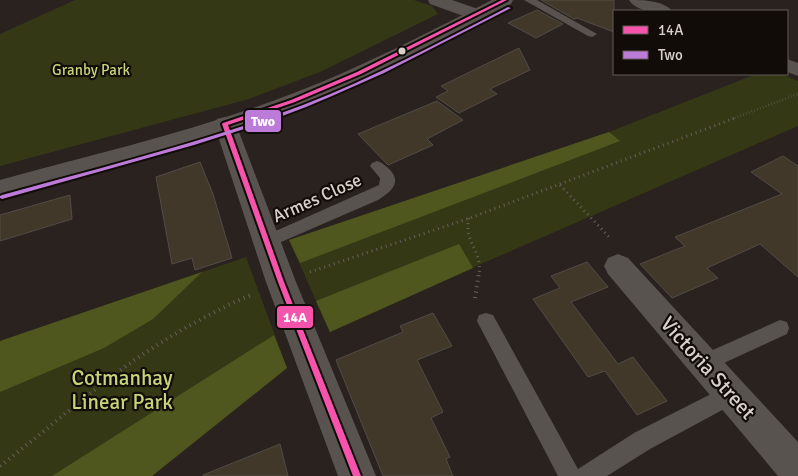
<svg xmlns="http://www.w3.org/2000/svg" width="798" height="476" font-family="Signika,sans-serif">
	<rect width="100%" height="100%" fill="#2a221f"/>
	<g fill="#343815">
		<polygon points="75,0 414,0 432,6 438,14 320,72 249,99 0,166 0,34"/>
		<polygon points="756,74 782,74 798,81 798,126 481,264 330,332 289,240 609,132"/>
		<polygon points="246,257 287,368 152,476 0,476 0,341"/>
	</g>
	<g fill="#50571e">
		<polygon points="609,132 620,141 300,263 289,240"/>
		<polygon points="459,244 473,268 330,332 316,301"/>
		<polygon points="202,272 153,319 104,348 0,392 0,341"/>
		<polygon points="274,335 287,368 152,476 52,476"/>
	</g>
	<g fill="#413829" stroke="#514c47">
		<polygon points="541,0 614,0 614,32 577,18 574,19"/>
		<polygon points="537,10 563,24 536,38 508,23"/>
		<polygon points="519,48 530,70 490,89 497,94 459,113 436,97 448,91 441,86"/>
		<polygon points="437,101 463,120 427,139 433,145 388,165 358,134"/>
		<polygon points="783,156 798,166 798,277 760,244 707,268 718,278 672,298 640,264 685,246 675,237 782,194 751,172"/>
		<polygon points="200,162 213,194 232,258 195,270 192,258 172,264 156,177"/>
		<polygon points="70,195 72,219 0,241 0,215"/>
		<polygon points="587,262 608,287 571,302 618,364 633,357 667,401 637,415 605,371 588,377 533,299 560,288 551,276"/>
		<polygon points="433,313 452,346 417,360 443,412 431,418 450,457 446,459 453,476 383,476 336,360 403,332 400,326"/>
		<polygon points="280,444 288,476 203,476 203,475"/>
	</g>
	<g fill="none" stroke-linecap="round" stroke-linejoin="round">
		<polyline stroke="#66605d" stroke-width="2.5" stroke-dasharray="0.5 2.5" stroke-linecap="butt" points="732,119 798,94"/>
		<g stroke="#66605d" stroke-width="3" stroke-dasharray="1 4" stroke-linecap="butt">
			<polyline points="560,185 611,239"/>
			<path d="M469,218c-6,24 14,33 10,56"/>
			<polyline points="310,272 470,218 735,118"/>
		</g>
		<g stroke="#66605d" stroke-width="4" stroke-dasharray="1 4.5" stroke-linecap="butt">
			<polyline points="475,298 479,273"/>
			<path d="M0,466c38,-29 73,-60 111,-89 44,-33 91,-61 142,-83"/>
		</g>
		<g fill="#595350" fill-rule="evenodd">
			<polygon points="524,0 537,0 597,34 592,37 588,36"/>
			<path d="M377,161c6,2 9,5 14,10 11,13 -2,22 -13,29l-106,46 -6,2 -6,-2 -2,-4 2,-4 119,-53 1,-7 -10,-12 2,-3z"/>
			<polygon points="486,313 493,315 578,469 634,433 725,387 732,384 739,387 742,394 739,401 650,449 607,476 558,476 477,321 479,315"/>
			<polygon points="780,320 787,322 789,328 787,334 711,369 704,372 697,369 694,363 697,357"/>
		</g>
		<g fill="#595350" fill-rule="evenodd">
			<polygon points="428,0 452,0 481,10 484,14 481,18 475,19 469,18 430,4"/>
			<path d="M629,0c13,0 34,0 43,11 -14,1 -35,2 -43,-11z"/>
			<polygon points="787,59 798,63 798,76 787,72"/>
			<polygon points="225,117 233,119 236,124 296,282 376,476 338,476 266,282 214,124 217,119"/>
			<polygon points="618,254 628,258 798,442 798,476 778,476 608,274 604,266 608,258"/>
		</g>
		<path fill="#595350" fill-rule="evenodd" d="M492,0h21l-2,4c-67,34 -133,72 -204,99 -100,38 -204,65 -307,95v-18c98,-27 199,-50 294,-87 68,-26 133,-60 198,-93z"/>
		<defs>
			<polygon id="bus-1" points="502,0 507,0 361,74 295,102 228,125 284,282 361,476 353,476 278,282 222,124 223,123 291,100 357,72"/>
			<path id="bus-2" d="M508,7l3,1 -127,65 -52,23 -26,11 -37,14 -75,24 -192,54 -2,-1v-2l2,-1c101,-28 203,-53 301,-90 70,-27 137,-63 205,-98z"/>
		</defs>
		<use href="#bus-1" stroke="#120c09" stroke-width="4"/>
		<use href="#bus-2" stroke="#120c09" stroke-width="4"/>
		<use href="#bus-1" fill="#f653ac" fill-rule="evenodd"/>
		<use href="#bus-2" fill="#bd7bd9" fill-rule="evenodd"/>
	</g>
	<circle fill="#d9d0cb" stroke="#120c09" stroke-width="2" cx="402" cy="51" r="4.5"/>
	<g text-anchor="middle" stroke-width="4.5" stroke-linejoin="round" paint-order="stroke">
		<g font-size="15" fill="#c5d578" stroke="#120c09">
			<text x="91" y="75">Granby Park</text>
		</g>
		<g font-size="18" fill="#d9d0cb" stroke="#120c09">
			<text transform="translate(317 198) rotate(-24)" y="6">Armes Close</text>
		</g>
		<g font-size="21" fill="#d9d0cb" stroke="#120c09">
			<text transform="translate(708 368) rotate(48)" y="7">Victoria Street</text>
		</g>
		<g font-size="21" fill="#c5d578" stroke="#120c09">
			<text x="122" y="385">Cotmanhay<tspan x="122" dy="24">Linear Park</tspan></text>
		</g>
	</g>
	<g stroke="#120c09" stroke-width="2">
		<rect x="244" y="109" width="38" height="24" rx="5" fill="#bd7bd9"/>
		<rect x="276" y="305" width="38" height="24" rx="5" fill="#f653ac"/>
	</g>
	<g font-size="14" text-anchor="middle" font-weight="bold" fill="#fff">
		<text x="263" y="126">Two</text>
		<text x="295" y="322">14A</text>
	</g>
	<rect x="613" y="10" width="175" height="65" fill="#120c09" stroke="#625a57"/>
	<rect x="623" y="26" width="25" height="8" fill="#f653ac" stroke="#625a57"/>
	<text x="658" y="35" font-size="15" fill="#d9d0cb">14A</text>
	<rect x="623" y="51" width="25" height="8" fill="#bd7bd9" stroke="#625a57"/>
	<text x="658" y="60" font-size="15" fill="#d9d0cb">Two</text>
</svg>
